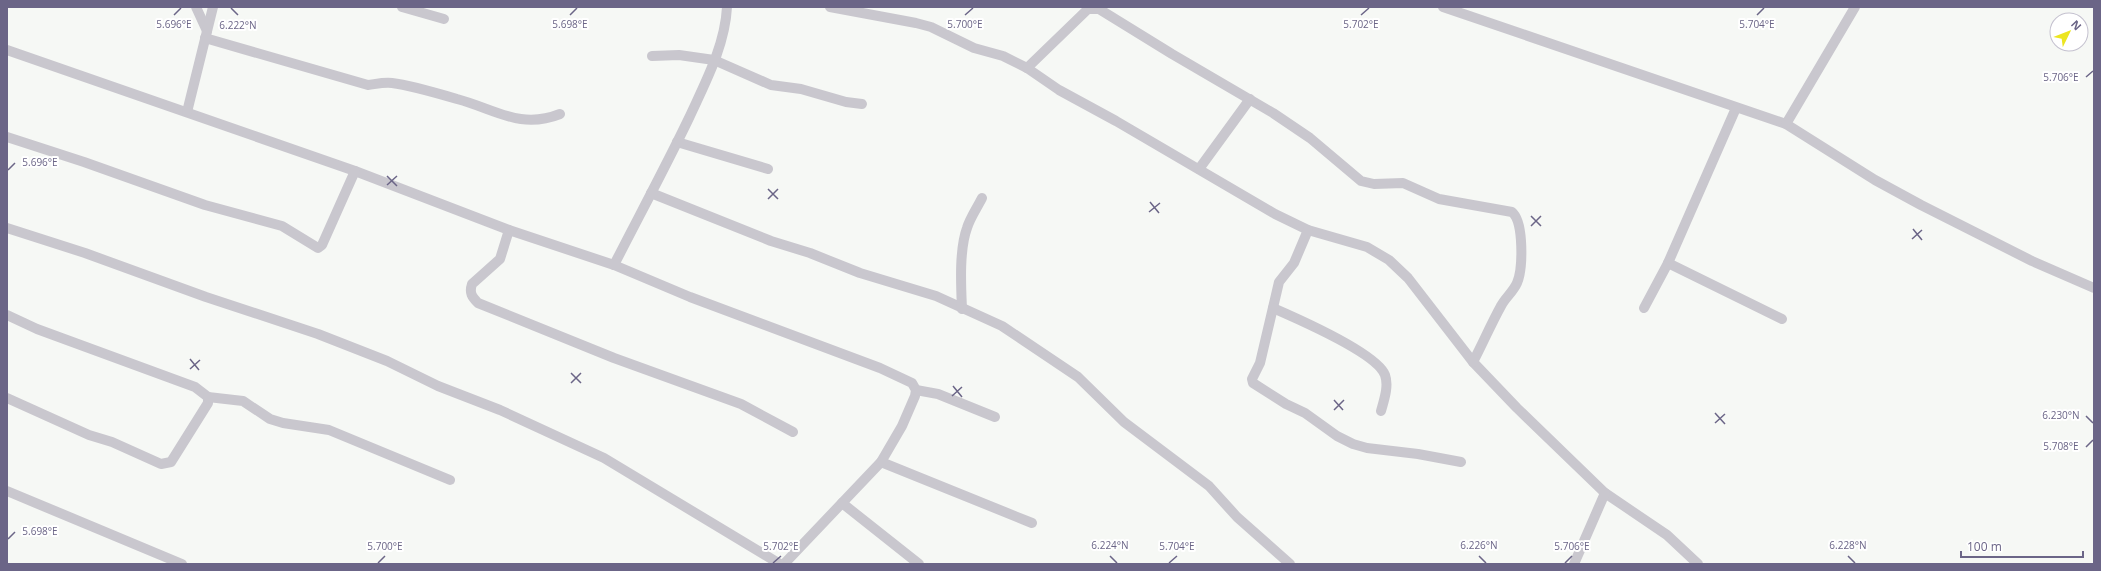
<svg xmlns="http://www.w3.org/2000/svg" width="2101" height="571" font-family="'Open Sans',sans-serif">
	<rect width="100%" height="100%" fill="#f6f8f5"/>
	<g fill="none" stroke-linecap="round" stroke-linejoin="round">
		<g stroke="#c9c7ce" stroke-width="10">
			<polyline points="196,7 207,31"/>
			<polyline points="402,7 444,19"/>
			<polyline points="830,7 916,23 931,27 974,48 1003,56 1027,68 1059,90 1116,121 1275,214 1308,230 1367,247 1389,260 1408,278 1473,362 1517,408 1605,493 1667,535 1698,564"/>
			<polyline points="1443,7 1786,124 1875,180 1921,205 2032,261 2094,288"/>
			<path d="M205,38l163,47c8,-1 16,-3 24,-2 17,2 48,11 65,16 38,10 63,31 103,15"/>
			<polyline points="7,50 355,171 509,230 614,265 690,297 880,368 912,383 916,390 915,396 902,426 881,462 784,564"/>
			<polyline points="652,56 679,55 714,60 771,85 801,89 846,102 862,104"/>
			<path d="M1027,68l61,-59h11l73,45 101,59 37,25 51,43 13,3 29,-1 36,16 73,13c12,10 11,57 5,71 -4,9 -12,15 -16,23 -10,18 -18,37 -28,56"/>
			<polyline points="187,112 213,7"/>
			<polyline points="1786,124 1855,7"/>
			<polyline points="7,137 84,162 205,205 282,226 318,248 322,245 355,171"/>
			<polyline points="677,142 768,169"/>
			<polyline points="1199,169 1250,99"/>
			<polyline points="651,193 771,241 810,253 860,273 936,296 1002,326 1078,377 1124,422 1209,486 1237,517 1290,564"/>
			<polyline points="7,228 85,253 206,297 318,334 387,361 438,386 500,410 604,458 780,564"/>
			<path d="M509,230l-9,29 -28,25c-3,9 0,13 6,19l136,55 127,46 52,28"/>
			<polyline points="1308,230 1294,263 1279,282 1260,363 1252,379 1253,383 1286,404 1305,413 1337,436 1353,444 1367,448 1418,454 1461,462"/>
			<polyline points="1668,263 1782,319"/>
			<path d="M614,265c25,-49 51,-97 75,-147 16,-35 36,-72 38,-111"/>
			<path d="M1273,308c23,10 104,45 112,67 4,11 -1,25 -4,36"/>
			<polyline points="1644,308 1668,263 1736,108"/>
			<path d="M962,309c-1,-23 -3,-59 5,-81 3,-10 10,-20 15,-30"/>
			<polyline points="7,315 37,329 195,387 208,397 208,403 171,462 161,464 112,442 89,435 7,398"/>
			<polyline points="916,390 938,394 995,417"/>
			<polyline points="208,397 243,401 270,419 283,423 329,430 450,480"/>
			<polyline points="881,462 1032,523"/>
			<polyline points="7,491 182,564"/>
			<polyline points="842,503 919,564"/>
			<polyline points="1574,564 1605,493"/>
		</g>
	</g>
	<path fill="none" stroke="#6b6587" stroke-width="1.5" d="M231,8l7,7M174,15l7,-7M570,15l7,-7M965,15l8,-7M1361,15l8,-7M1757,15l7,-7M2086,77l7,-6M8,170l7,-7M387,176l10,10M387,185l10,-9M768,189l10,10M768,199l10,-10M1150,202l9,11M1149,212l11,-9M1531,216l10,10M1531,226l10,-10M1913,229l9,11M1912,239l10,-9M190,359l9,11M190,369l10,-9M571,373l10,10M571,383l10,-10M953,386l9,11M952,396l10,-9M1334,400l9,10M1334,410l10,-10M1715,413l10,11M2086,416l7,7M1715,423l10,-9M2086,447l7,-7M8,539l7,-7M1110,556l7,7M1479,556l7,7M1848,556l7,7M378,563l7,-7M773,563l8,-7M1169,563l8,-7M1565,563l7,-7"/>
	<g font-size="10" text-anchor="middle" fill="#6b6587" stroke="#fff" stroke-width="4" stroke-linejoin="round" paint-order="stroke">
		<text x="965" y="28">5.700°E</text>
		<text x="174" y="28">5.696°E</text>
		<text x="570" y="28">5.698°E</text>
		<text x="1361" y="28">5.702°E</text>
		<text x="1757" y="28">5.704°E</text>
		<text x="238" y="29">6.222°N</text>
		<text x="2061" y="81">5.706°E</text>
		<text x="40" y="166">5.696°E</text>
		<text x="2061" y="419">6.230°N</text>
		<text x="2061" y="450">5.708°E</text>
		<text x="40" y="535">5.698°E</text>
		<text x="1110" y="549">6.224°N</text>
		<text x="1479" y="549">6.226°N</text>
		<text x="1848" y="549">6.228°N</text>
		<text x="385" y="550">5.700°E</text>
		<text x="781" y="550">5.702°E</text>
		<text x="1177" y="550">5.704°E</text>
		<text x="1572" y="550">5.706°E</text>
	</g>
	<rect width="2101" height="571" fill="none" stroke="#6b6587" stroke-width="16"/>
	<g transform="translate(2069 32) rotate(47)"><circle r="19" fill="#ffffff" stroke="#c4c1cf"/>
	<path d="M0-3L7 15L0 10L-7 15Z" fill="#ece520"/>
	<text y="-6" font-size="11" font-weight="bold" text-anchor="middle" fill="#6b6587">N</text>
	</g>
	<path d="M1961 551v6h122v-6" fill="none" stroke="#6b6587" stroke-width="2"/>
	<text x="1967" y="551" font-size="12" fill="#6b6587" stroke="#ffffff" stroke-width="3" paint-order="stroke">100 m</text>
</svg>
